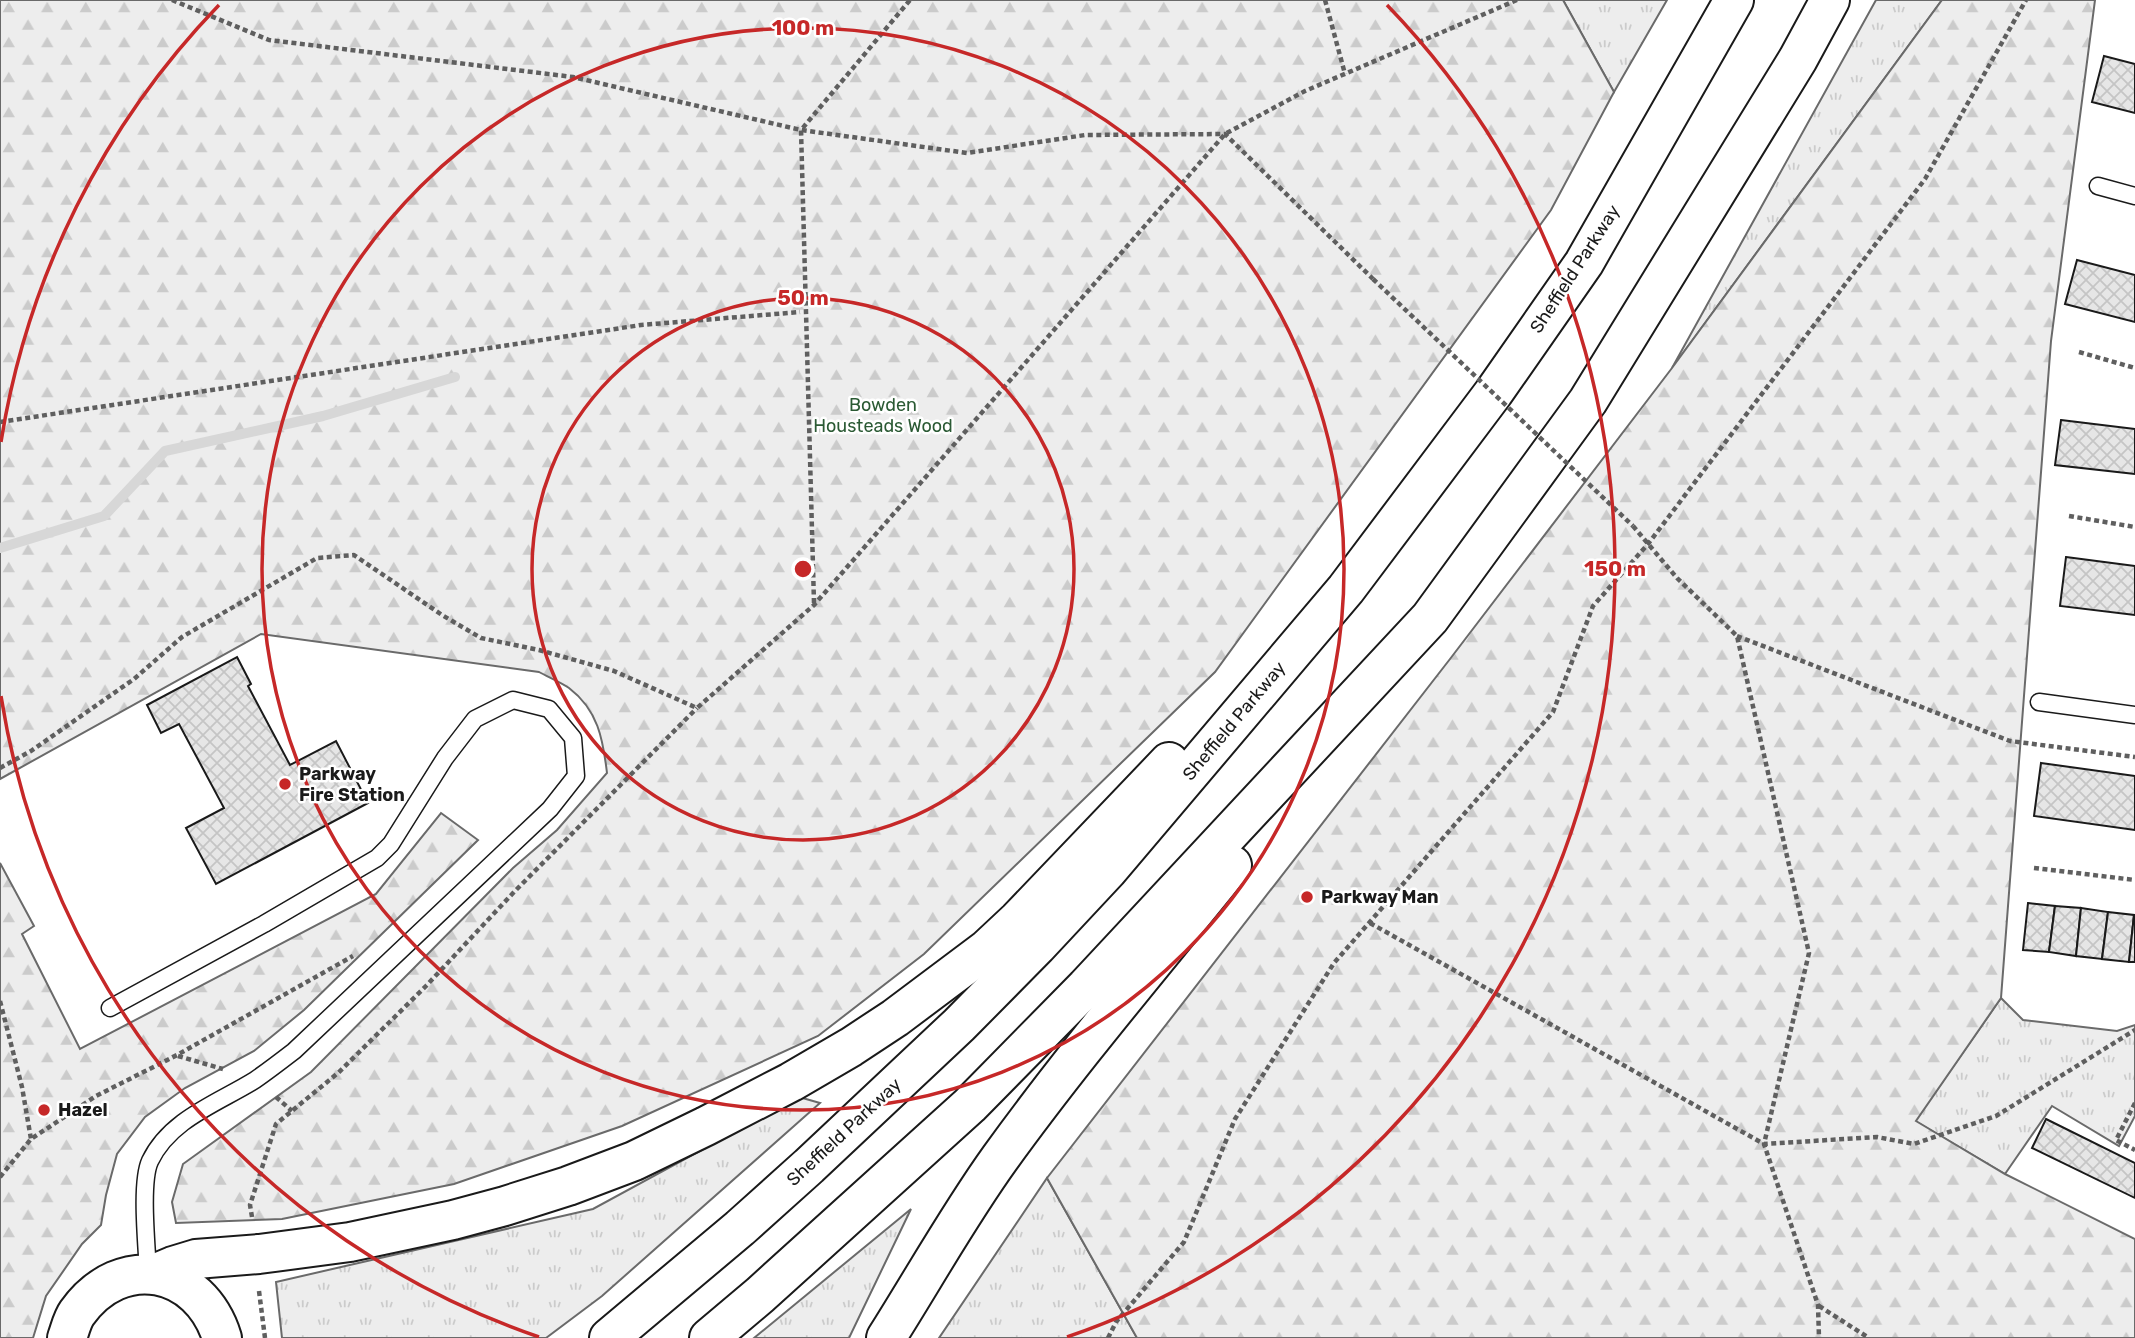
<svg xmlns="http://www.w3.org/2000/svg" width="2135" height="1338" font-family="Rubik,sans-serif">
	<defs>
		<pattern id="grass-tufts" width="24" height="20" patternUnits="userSpaceOnUse" patternTransform="scale(1.75)"><rect width="24" height="20" fill="#ededed"/><path d="M3 7l-1-3M5 7V3M7 7l1-3M15 17l-1-3M17 17v-4M19 17l1-3" fill="none" stroke="#cbcbcb"/></pattern>
		<pattern id="forest-firs" width="22" height="20" patternUnits="userSpaceOnUse" patternTransform="scale(1.75)"><rect width="22" height="20" fill="#ededed"/><path d="M5 1l3.5 6h-7zM16 11l3.5 6h-7z" fill="#cbcbcb"/></pattern>
		<pattern id="building-cross-hatch" width="8" height="8" patternUnits="userSpaceOnUse" patternTransform="scale(1.75)"><rect width="8" height="8" fill="#e6e6e6"/><path d="M0 0l8 8M0 8l8-8" fill="none" stroke="#c5c5c5"/></pattern>
	</defs>
	<rect width="100%" height="100%" fill="#fff"/>
	<g fill="url(#grass-tufts)" stroke="#6a6a6a" stroke-width="2">
		<polygon points="1563,0 1667,0 1614,92"/>
		<polygon points="1876,0 1942,0 1672,368"/>
		<polygon points="2001,998 2023,1020 2117,1031 2135,1025 2135,1116 2119,1146 2052,1106 2005,1174 1915,1121"/>
		<polygon points="799,1097 820,1103 602,1296 546,1338 282,1338 276,1282 593,1209"/>
		<polygon points="1047,1178 1137,1338 939,1338"/>
		<polygon points="911,1209 849,1338 754,1338"/>
	</g>
	<g fill="url(#forest-firs)" stroke="#6a6a6a" stroke-width="2">
		<path d="M0,0h1563l51,92 -63,118 -336,462 -291,282 -106,82 -196,90 -168,58 -172,35 -106,4 -4,-21 11,-38 128,-92 202,-204 44,-38 50,-57c-4,-34 -9,-63 -38,-85 -9,-6 -21,-11 -30,-16l-278,-38 -261,145z"/>
		<polygon points="1942,0 2095,0 2051,341 2001,998 1916,1121 2005,1174 2135,1239 2135,1338 1137,1338 1047,1178 1450,659 1672,368"/>
		<polygon points="441,813 478,840 304,1010 254,1051 185,1088 145,1117 117,1154 106,1195 101,1225 82,1244 46,1296 33,1338 0,1338 0,863 34,926 22,934 80,1049 376,894"/>
	</g>
	<g fill="none" stroke-linecap="round" stroke-linejoin="round">
		<polyline stroke="#d7d7d7" stroke-width="10" points="0,548 104,516 165,451 323,416 455,377"/>
	</g>
	<g fill="url(#building-cross-hatch)" stroke="#1a1a1a" stroke-width="2">
		<polygon points="2104,56 2135,64 2135,113 2092,102"/>
		<polygon points="2077,260 2135,275 2135,322 2065,304"/>
		<polygon points="2061,420 2135,429 2135,474 2055,465"/>
		<polygon points="2066,557 2135,566 2135,615 2060,606"/>
		<polygon points="237,657 251,684 248,686 290,765 336,741 368,803 216,884 186,828 224,808 179,724 161,733 147,705"/>
		<polygon points="2041,763 2135,776 2135,830 2034,816"/>
		<polygon points="2028,903 2055,906 2049,952 2023,950"/>
		<polygon points="2055,906 2081,908 2076,956 2049,952"/>
		<polygon points="2081,908 2108,912 2102,959 2076,956"/>
		<polygon points="2108,912 2134,915 2129,962 2102,959"/>
		<polygon points="2134,915 2135,915 2135,962 2129,962"/>
		<polygon points="2046,1119 2135,1163 2135,1198 2032,1148"/>
	</g>
	<g fill="none" stroke-linecap="round" stroke-linejoin="round">
		<defs>
			<g id="lane">
				<polyline points="2098,186 2135,196"/>
				<polyline points="2039,702 2135,715"/>
				<path d="M110,1008l154,-84 113,-66 14,-14 54,-86 30,-39 38,-19 36,9 24,29 3,38 -26,33 -256,242c-13,10 -26,20 -39,29 -37,23 -85,39 -105,81 -10,22 -3,86 -2,112"/>
			</g>
			<g id="highway">
				<polyline points="154,1274 173,1266 196,1259 259,1254 350,1242 453,1220 505,1206 568,1186 634,1161 706,1126 791,1082 851,1047 895,1018 987,949 1018,920 1169,762"/>
				<path d="M67,1338c3,-8 5,-18 10,-25 44,-62 123,-46 145,25"/>
				<polyline points="609,1338 740,1228 809,1166 959,1025 1037,946 1108,870 1346,589 1494,392 1584,263 1734,0"/>
				<polyline points="709,1338 760,1295 970,1105 1086,987 1430,618 1588,401 1798,59 1830,0"/>
				<path d="M886,1338c38,-60 73,-123 114,-180 73,-101 154,-196 232,-293"/>
			</g>
		</defs>
		<use href="#lane" stroke="#1a1a1a" stroke-width="19"/>
		<use href="#highway" stroke="#1a1a1a" stroke-width="42"/>
		<g stroke="#5f5f5f" stroke-width="4.5" stroke-dasharray="5 3.5" stroke-linecap="butt">
			<polyline points="172,0 269,40 573,77 801,130 967,153 1085,135 1225,134 1373,279"/>
			<polyline points="1325,0 1345,74"/>
			<polyline points="2079,352 2135,368"/>
			<polyline points="0,422 641,325 800,312"/>
			<polyline points="2069,516 2135,527"/>
			<polyline points="1633,526 1677,578 1737,636 1809,953 1764,1144 1818,1305 1819,1338"/>
			<polyline points="814,603 801,130 910,0"/>
			<polyline points="1737,636 2010,741 2135,757"/>
			<polyline points="0,768 31,751 134,679 182,637 317,558 354,555 442,615 481,638 539,650 614,671 697,708 814,605 1225,134 1305,91 1517,0"/>
			<polyline points="2034,868 2135,880"/>
			<polyline points="1370,923 1764,1144 1877,1137 1914,1144 1996,1116 2135,1030"/>
			<polyline points="0,1001 22,1087 31,1139"/>
			<polyline points="178,1056 223,1069"/>
			<polyline points="276,1097 292,1111"/>
			<polyline points="2135,1103 2116,1140 2135,1150"/>
			<polyline points="0,1177 31,1139 96,1096 177,1055 353,956"/>
			<polyline points="252,1217 250,1205 276,1124 338,1073 426,986 514,892 697,708"/>
			<polyline points="259,1291 265,1338"/>
			<polyline points="1819,1306 1869,1338"/>
			<polyline points="1108,1338 1116,1322 1184,1242 1235,1119 1334,963 1553,712 1593,606 1648,544 1925,179 2026,0"/>
		</g>
		<use href="#lane" stroke="#fff" stroke-width="16"/>
		<use href="#highway" stroke="#fff" stroke-width="38"/>
		<polyline stroke="#5f5f5f" stroke-width="4.5" stroke-dasharray="5 3.5" stroke-linecap="butt" points="1373,279 1633,526"/>
	</g>
	<g fill="none" stroke="#c62828" stroke-width="3.5">
		<circle cx="803" cy="569" r="271"/>
		<circle cx="803" cy="569" r="541"/>
		<path d="M539 1337A812 812 0 0 1 1 696M1 442A812 812 0 0 1 219 5M1387 5A812 812 0 0 1 1067 1337"/>
	</g>
	<g fill="#c62828" stroke="#fff" stroke-width="2.5">
		<circle cx="285" cy="784" r="7"/>
		<circle cx="1307" cy="897" r="7"/>
		<circle cx="44" cy="1110" r="7"/>
	</g>
	<g text-anchor="middle" stroke-width="5" stroke-linejoin="round" paint-order="stroke">
		<g font-size="18" fill="#1a1a1a" stroke="#fff">
			<text transform="translate(1575 269) rotate(-57)" y="6">Sheffield Parkway</text>
			<text transform="translate(1234 721) rotate(-50)" y="6">Sheffield Parkway</text>
			<text transform="translate(844 1132) rotate(-43)" y="6">Sheffield Parkway</text>
		</g>
		<g font-size="18" fill="#2b5a34" stroke="#fff">
			<text x="883" y="411">Bowden<tspan x="883" dy="21">Housteads Wood</tspan></text>
		</g>
		<g font-size="18" font-weight="bold" fill="#1a1a1a" stroke="#fff" text-anchor="start">
			<text x="299" y="780">Parkway<tspan x="299" dy="21">Fire Station</tspan></text>
			<text x="1321" y="903">Parkway Man</text>
			<text x="58" y="1116">Hazel</text>
		</g>
	</g>
	<circle cx="803" cy="569" r="10" fill="#c62828" stroke="#fff" stroke-width="3.5"/>
	<g font-size="21" text-anchor="middle" font-weight="bold" fill="#c62828" stroke="#fff" stroke-width="5" stroke-linejoin="round" paint-order="stroke">
		<text x="803" y="35">100 m</text>
		<text x="803" y="305">50 m</text>
		<text x="1615" y="576">150 m</text>
	</g>
</svg>
